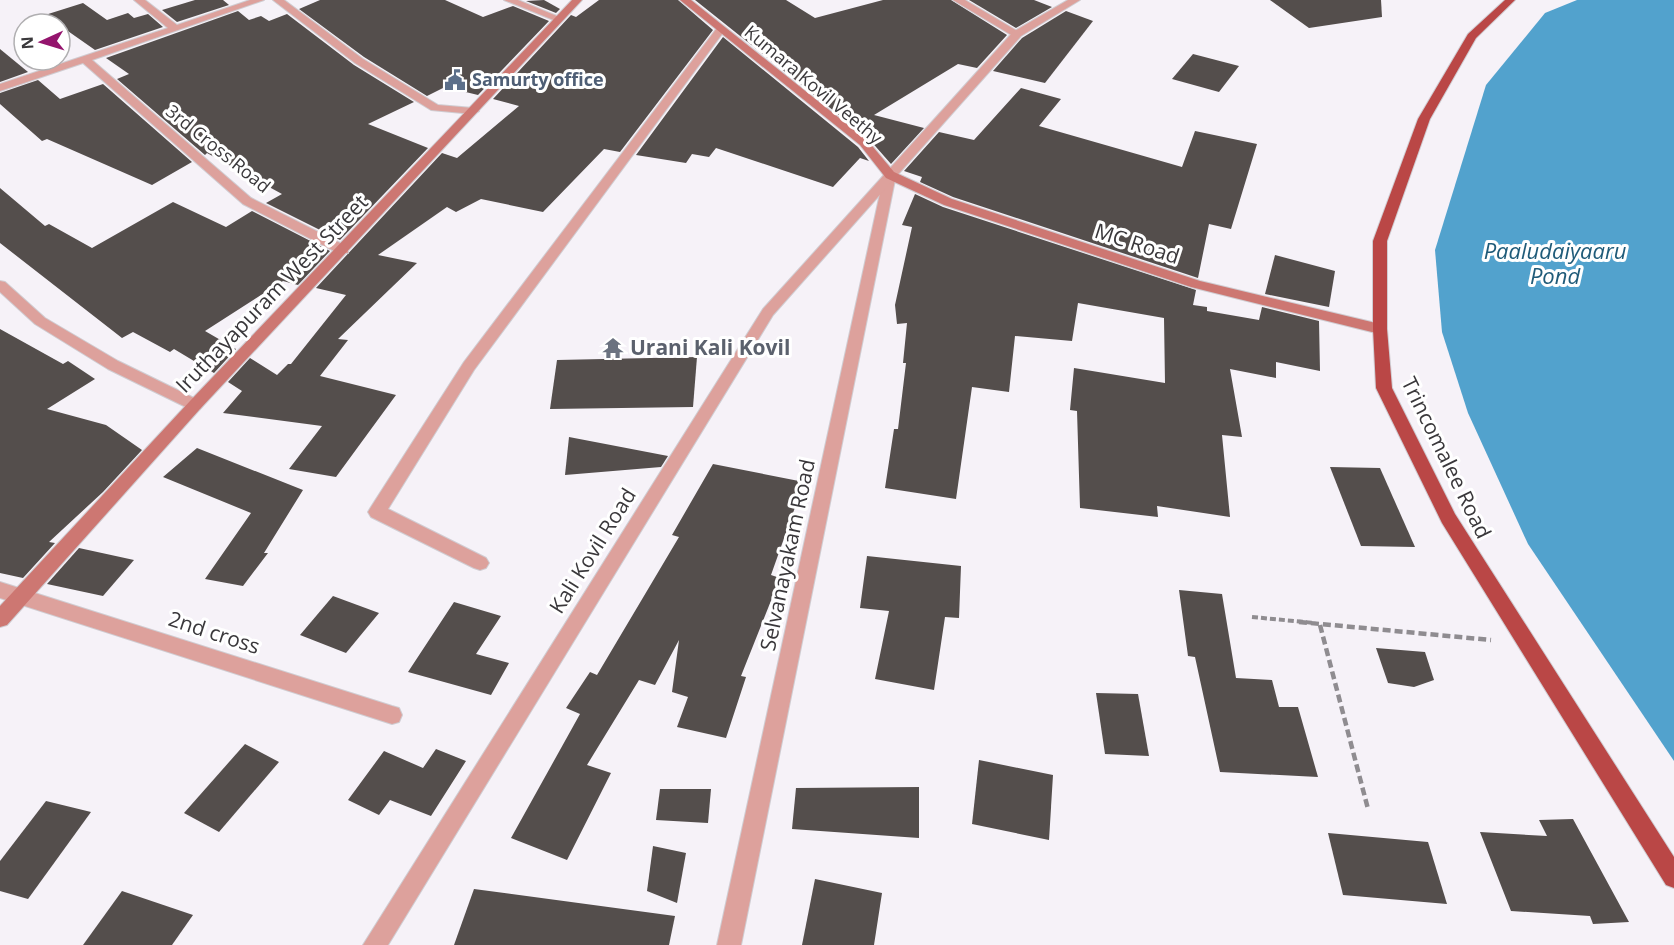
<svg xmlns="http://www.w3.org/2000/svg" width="1674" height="945" font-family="'Open Sans',sans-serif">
	<rect width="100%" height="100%" fill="#f6f2f8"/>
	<polygon fill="#52a2cd" points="1577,0 1674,0 1674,761 1528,544 1468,413 1442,332 1435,250 1486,85 1545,13"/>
	<g fill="#544e4c">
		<polygon points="195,0 223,0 229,5 177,22 162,10"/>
		<polygon points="320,0 445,0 483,17 513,6 549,21 478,95 445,87 427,96 364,57 299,9"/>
		<polygon points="544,0 560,9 556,13 526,1"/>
		<polygon points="599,0 678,0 713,30 620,152 604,149 543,212 481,199 456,212 447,207 378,255 417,263 338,339 348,340 320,376 396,395 336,477 289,469 322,426 223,413 242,391 228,382 250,358 277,375 288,364 291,364 346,295 316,288 442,153 457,158 519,106 493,99 571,15 576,17"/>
		<polygon points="695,0 786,0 815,18 883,0 951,0 1007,35 977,68 958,64 874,115 924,128 891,164 869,139"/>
		<polygon points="969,0 1034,0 1052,7 1016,28"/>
		<polygon points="1270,0 1381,0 1382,17 1309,28"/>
		<polygon points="83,3 107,20 128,13 134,18 148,14 163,27 95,50 45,15"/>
		<polygon points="238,11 249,20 261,16 269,21 287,14 354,65 414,102 368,124 428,148 340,240 266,203 282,194 207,153 205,155 117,79 129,74 106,58"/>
		<polygon points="1066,11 1093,21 1045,83 993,71 1022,38"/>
		<polygon points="723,37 858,147 869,161 860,158 833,187 716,148 709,157 692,154 686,163 636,155"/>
		<polygon points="0,49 28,72 0,82"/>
		<polygon points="1193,54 1239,66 1219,92 1172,79"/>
		<polygon points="38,80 60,99 103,84 192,162 152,185 47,139 42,141 0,104 0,93"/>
		<polygon points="1021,88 1061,99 1039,126 1182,167 1195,131 1257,144 1231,229 1209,224 1198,278 953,197 920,182 922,177 904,171 939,132 974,140"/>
		<polygon points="0,188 45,226 49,224 92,248 173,202 226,227 252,211 330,251 298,285 283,281 205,331 236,349 214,373 174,349 170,352 133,332 122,338 0,243"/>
		<polygon points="915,194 943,207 1196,290 1193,305 1207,307 1207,311 1259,320 1262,307 1319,321 1320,371 1276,362 1276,378 1230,369 1242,437 1222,435 1230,517 1157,506 1158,517 1080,508 1077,411 1070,410 1074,368 1165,383 1164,318 1078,303 1072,341 1015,336 1009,392 972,387 956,499 885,488 894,429 898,429 906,363 903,363 907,323 897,324 895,305 912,227 902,225"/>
		<polygon points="1275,255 1335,271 1329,307 1265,294"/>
		<polygon points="0,329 63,364 68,361 95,379 47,409 106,425 142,450 103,492 49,542 55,543 23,578 0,573"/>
		<polygon points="697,357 693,407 550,409 557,360"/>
		<polygon points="569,437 668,456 661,467 565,475"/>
		<polygon points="197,448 303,490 264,553 268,553 243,586 205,579 251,513 163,477"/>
		<polygon points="713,464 804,482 771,575 780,578 741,676 746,677 726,738 677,727 688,697 672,692 679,640 655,685 639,680 587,765 611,773 567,860 511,838 580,714 566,708 590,672 597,675 679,537 672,535"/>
		<polygon points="1330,467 1380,468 1415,547 1361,546"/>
		<polygon points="79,548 134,560 103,596 47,584"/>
		<polygon points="867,556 961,566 959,618 945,617 934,690 875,679 889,611 860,608"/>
		<polygon points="1179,590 1222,594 1236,678 1272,680 1279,707 1298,707 1318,777 1220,772 1195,657 1188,656"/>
		<polygon points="333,596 379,613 346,653 300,635"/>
		<polygon points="454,602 501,616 476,654 509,663 491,695 408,672"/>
		<polygon points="1376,648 1425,652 1434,680 1414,687 1388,683"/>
		<polygon points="1096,693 1138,694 1149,756 1105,754"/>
		<polygon points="245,744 279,762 219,832 184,813"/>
		<polygon points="436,749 466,761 431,816 390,800 379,815 348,800 384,751 423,768"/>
		<polygon points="979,760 1053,775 1049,840 972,824"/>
		<polygon points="919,787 919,838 792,829 796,788"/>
		<polygon points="660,789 711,789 708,823 656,820"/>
		<polygon points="46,801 91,812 28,899 0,891 0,861"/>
		<polygon points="1573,819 1629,922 1593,924 1590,916 1511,911 1480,832 1547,836 1539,820"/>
		<polygon points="1328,833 1428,842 1447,904 1343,895"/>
		<polygon points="653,846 686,853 677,903 647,891"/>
		<polygon points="815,879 882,893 874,945 802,945"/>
		<polygon points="474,889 675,916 669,945 454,945"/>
		<polygon points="122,891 193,915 172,945 83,945"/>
	</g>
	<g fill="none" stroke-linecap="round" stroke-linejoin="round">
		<defs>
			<g id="minor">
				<polygon points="134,0 145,0 177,25 250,0 264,0 92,60 251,198 348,247 348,253 338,253 243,204 83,63 0,91 0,84 168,28"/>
				<polygon points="273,0 284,0 363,59 438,105 473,108 479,111 473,114 431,110 355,63"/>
				<polygon points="504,0 518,0 564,19 556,21"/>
				<polygon points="953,0 965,0 1022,34 1013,36"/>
				<polygon points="717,28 725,30 474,370 388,509 486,558 489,563 486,568 480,570 474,568 371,517 368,512 371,507 464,362"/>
				<polygon points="890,171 896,175 741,945 717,945 884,175"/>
				<polygon points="0,281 5,282 45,318 118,361 200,401 203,405 200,409 190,409 108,369 35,324 0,292"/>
				<polygon points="0,582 392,706 399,708 402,715 399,722 392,724 0,598"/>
			</g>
			<polygon id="tertiary" points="1068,0 1080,0 1021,36 773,315 388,945 363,945 763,309 1013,32"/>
			<g id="secondary">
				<polygon points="572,0 582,0 200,409 7,625 0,627 0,606 190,401"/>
				<polygon points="680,0 691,0 868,141 894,172 952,199 1200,281 1380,324 1387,329 1380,334 1191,287 944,205 886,178 860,145"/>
			</g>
			<polygon id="trunk" points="1505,0 1515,0 1476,38 1430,119 1387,241 1387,329 1392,388 1455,514 1674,857 1674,888 1666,885 1442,523 1376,388 1373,329 1373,241 1418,119 1468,34"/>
		</defs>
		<use href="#minor" stroke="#d0cdd2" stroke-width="2"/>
		<use href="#tertiary" stroke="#d0cdd2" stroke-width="2"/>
		<use href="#secondary" stroke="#d0cdd2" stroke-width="2"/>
		<use href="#trunk" stroke="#d0cdd2" stroke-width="2"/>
		<polyline stroke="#8f8c90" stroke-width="4" stroke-dasharray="6 3" stroke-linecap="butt" points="1252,617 1315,623"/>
		<g stroke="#8f8c90" stroke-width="4.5" stroke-dasharray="8 4" stroke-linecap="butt">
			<polyline points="1299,622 1491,640"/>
			<polyline points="1320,625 1368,809"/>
		</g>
		<use href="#minor" fill="#dda19c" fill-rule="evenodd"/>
		<use href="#tertiary" fill="#dda19c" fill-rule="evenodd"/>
		<use href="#secondary" fill="#cd7772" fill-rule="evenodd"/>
		<use href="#trunk" fill="#ba4746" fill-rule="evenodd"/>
	</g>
	<defs>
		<symbol id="civic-bare" viewBox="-9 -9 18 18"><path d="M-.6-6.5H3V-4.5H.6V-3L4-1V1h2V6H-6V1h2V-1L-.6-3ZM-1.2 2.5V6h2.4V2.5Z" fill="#5c6f8a" stroke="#fff" stroke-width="2.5" paint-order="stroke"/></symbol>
		<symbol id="temple-bare" viewBox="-9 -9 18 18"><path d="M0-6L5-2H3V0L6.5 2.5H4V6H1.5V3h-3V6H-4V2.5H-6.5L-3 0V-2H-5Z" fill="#6b7280" stroke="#fff" stroke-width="2.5" paint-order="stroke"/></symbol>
	</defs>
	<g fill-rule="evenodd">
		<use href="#civic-bare" x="440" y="65" width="30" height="30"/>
		<use href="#temple-bare" x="598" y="333" width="30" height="30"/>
	</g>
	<g text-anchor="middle" stroke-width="6" stroke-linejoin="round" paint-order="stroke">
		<g font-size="18" font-weight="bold" fill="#4e5e75" stroke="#fff" text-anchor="start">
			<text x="472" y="86">Samurty office</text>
		</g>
		<g font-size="18" fill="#3a383b" stroke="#fff">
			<text transform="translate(813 85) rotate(40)" y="6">Kumara Kovil Veethy</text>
			<text transform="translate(218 149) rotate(39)" y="6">3rd Cross Road</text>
		</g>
		<g font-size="21" fill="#3a383b" stroke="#fff">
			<text transform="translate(1137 244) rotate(18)" y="7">MC Road</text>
			<text transform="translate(272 294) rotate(-46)" y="7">Iruthayapuram West Street</text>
			<text transform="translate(1446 458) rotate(64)" y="7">Trincomalee Road</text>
			<text transform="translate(593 551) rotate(-58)" y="7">Kali Kovil Road</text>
			<text transform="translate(788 555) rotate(-78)" y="7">Selvanayakam Road</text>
			<text transform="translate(214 633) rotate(18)" y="7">2nd cross</text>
		</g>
		<g font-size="21" font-weight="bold" fill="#5b616d" stroke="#fff" text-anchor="start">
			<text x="630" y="355">Urani Kali Kovil</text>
		</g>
		<g font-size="22" font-style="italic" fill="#1f5b79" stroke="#fff">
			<text x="1555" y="259">Paaludaiyaaru<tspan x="1555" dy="25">Pond</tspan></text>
		</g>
	</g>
	<g transform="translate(42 42) rotate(266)"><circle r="28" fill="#ffffff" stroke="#b0afb1" stroke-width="1.5"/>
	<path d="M0-4.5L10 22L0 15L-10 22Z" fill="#94146d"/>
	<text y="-9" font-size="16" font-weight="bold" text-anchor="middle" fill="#3a383b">N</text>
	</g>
</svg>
